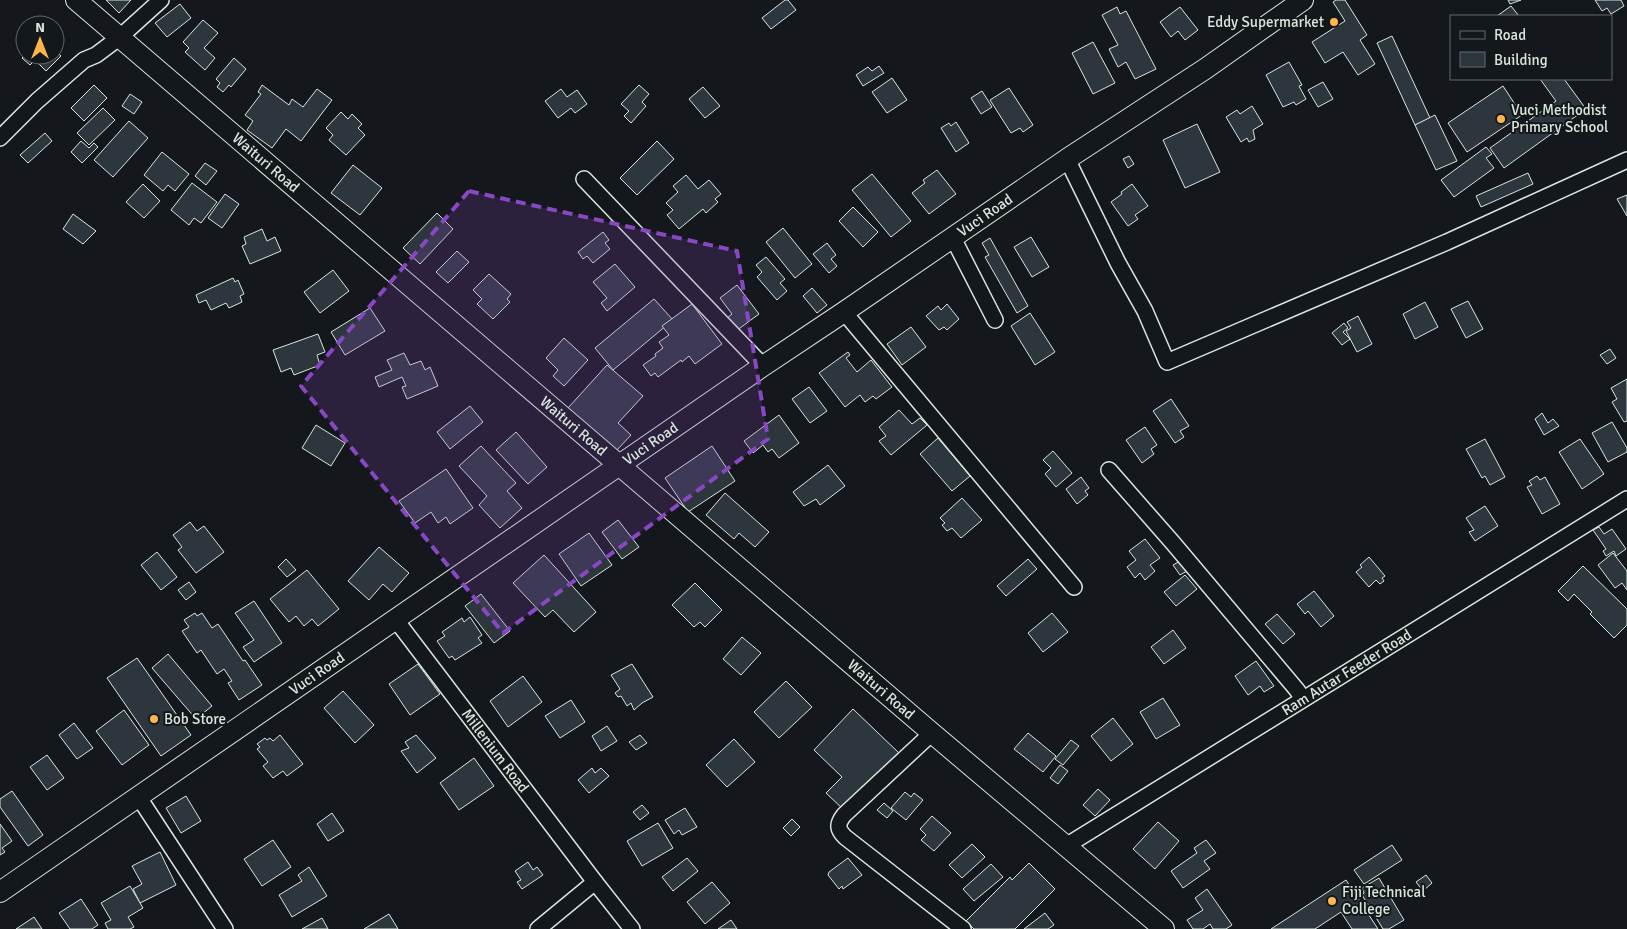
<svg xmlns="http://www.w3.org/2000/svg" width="1627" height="929" font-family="Signika,sans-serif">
	<rect width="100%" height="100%" fill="#14181c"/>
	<g fill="#2c363c" stroke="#d8e6dc">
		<polygon points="106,0 131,0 119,13"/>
		<polygon points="785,0 788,0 796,10 771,29 762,18"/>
		<polygon points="1336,0 1345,0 1367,35 1360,40 1375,64 1358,75 1343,52 1325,63 1312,42 1345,21 1333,2"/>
		<polygon points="1508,0 1521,0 1510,4"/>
		<polygon points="1595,0 1621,0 1624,6 1611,14 1607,8 1602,11"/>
		<polygon points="180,4 191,18 167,37 155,23"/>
		<polygon points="1511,6 1519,16 1497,16"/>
		<polygon points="1117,7 1120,14 1126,11 1156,69 1135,79 1126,62 1118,67 1109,49 1118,45 1102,15"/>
		<polygon points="1180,7 1198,30 1185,40 1178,31 1171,37 1160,22"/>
		<polygon points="203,20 218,33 204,48 215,58 205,70 185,52 189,48 183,42"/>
		<polygon points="1392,36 1430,118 1415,125 1377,43"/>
		<polygon points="1093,42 1115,83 1093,94 1072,53"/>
		<polygon points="55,50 61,56 46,71 35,60 30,65 22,58 25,55 55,55"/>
		<polygon points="234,58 246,69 231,87 229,85 223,92 217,87 220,83 216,79"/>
		<polygon points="1289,62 1302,85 1299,86 1306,99 1296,105 1294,102 1283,107 1266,75"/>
		<polygon points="879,66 884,73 863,86 856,75 868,67 872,71"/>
		<polygon points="892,78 907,100 887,113 872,92"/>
		<polygon points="1540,79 1564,79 1586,109 1504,168 1490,148 1556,101"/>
		<polygon points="1323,82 1333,99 1318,107 1308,90"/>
		<polygon points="94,85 107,98 84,121 71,108"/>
		<polygon points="262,85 289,105 292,99 303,107 317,89 332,100 301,141 286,129 272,148 247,130 253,121 245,115 261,94 258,92"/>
		<polygon points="639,85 649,94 642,102 646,106 631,123 624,116 629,111 621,104"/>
		<polygon points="1503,86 1522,115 1467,152 1448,123"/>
		<polygon points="703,87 720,106 705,118 689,99"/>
		<polygon points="1009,88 1033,125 1023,132 1020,128 1011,133 990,100"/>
		<polygon points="561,89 567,97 577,90 587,104 575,113 571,108 558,118 545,101"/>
		<polygon points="982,91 992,107 981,114 971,98"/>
		<polygon points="130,94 142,102 134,114 122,106"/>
		<polygon points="1252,106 1263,124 1253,130 1255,139 1249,142 1247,138 1241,142 1226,117 1237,110 1240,114"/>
		<polygon points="103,108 115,120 89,145 77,133"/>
		<polygon points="341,112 348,119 352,114 362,124 358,128 365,135 346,155 329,140 333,135 326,128"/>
		<polygon points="1435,115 1457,161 1436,170 1415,125"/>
		<polygon points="129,121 148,138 113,177 94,160"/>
		<polygon points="956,122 969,143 956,152 941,128 949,123 951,126"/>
		<polygon points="1197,124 1220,172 1185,188 1163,140"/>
		<polygon points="45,133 52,141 28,163 20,155"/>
		<polygon points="81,141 89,148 94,143 98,147 82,163 71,152"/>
		<polygon points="657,141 674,159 637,195 620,178"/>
		<polygon points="1486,147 1492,154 1486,158 1494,168 1454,197 1441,180"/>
		<polygon points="162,152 189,174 175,191 168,185 163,191 144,175"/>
		<polygon points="1129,156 1134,164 1128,168 1123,159"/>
		<polygon points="205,163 217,171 206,185 195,176"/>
		<polygon points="353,165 382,188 360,215 331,193"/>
		<polygon points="937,170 956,194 929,214 912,193 925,183 923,180"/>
		<polygon points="1528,173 1533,184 1481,207 1476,196"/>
		<polygon points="872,174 911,221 891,237 852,190"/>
		<polygon points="686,175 698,189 709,180 721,194 715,199 718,202 706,213 703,209 679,229 667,215 673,210 666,203 678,192 673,186"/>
		<polygon points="192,183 217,202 201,223 194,218 189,225 171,210"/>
		<polygon points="143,184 160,201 144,218 126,202"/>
		<polygon points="1132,184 1148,206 1135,215 1138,219 1128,226 1111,202 1122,194 1121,192"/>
		<polygon points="225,194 239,204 222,228 208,218"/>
		<polygon points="1627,195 1627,216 1617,199"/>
		<polygon points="853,207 878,232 863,247 839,221"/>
		<polygon points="437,213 453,229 420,264 403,248"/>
		<polygon points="73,214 96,231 83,244 63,229"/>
		<polygon points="783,228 812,264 795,278 766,242"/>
		<polygon points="262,229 267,241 275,237 281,251 250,264 242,246 246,244 244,237"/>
		<polygon points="603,232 609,240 605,243 610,249 593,263 587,256 583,259 578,252"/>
		<polygon points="1031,237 1049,267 1032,277 1014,247"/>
		<polygon points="990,238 1028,306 1017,313 985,257 989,255 982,243"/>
		<polygon points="827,243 836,255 831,259 837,266 829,273 813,254"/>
		<polygon points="457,251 469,262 448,283 436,272"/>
		<polygon points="766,257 785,279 780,283 787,291 777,300 757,277 762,272 756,265"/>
		<polygon points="615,264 635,287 607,311 601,303 607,298 593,282"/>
		<polygon points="333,270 349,291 320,313 304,292"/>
		<polygon points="489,274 511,294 507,299 510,302 493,319 477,304 482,299 473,290"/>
		<polygon points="233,278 235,282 238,280 244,294 240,296 242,302 229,308 226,303 211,310 206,300 199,303 196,295"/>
		<polygon points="737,285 759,314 736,331 726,319 732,314 720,298"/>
		<polygon points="812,288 827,305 817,313 803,296"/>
		<polygon points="654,299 673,320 613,370 595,348"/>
		<polygon points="1468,301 1483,329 1466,338 1451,309"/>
		<polygon points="1425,302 1438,327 1415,339 1403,314"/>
		<polygon points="692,304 722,344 695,364 689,356 682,362 681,360 658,377 655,373 651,376 643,365 656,356 655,354 663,348 659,342 669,335 662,326"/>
		<polygon points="947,304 959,319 947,330 944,327 939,330 926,316 938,306 941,310"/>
		<polygon points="370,308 385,331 345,355 331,332"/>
		<polygon points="1030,313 1055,352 1035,365 1011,326"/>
		<polygon points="1358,316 1372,344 1357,352 1346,331 1351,328 1347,322"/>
		<polygon points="1344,323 1348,328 1343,332 1350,339 1342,345 1332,333"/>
		<polygon points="911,327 926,347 902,365 887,344"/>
		<polygon points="318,334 325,352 317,355 320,365 294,375 291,368 281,372 273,350"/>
		<polygon points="564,338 588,360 564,386 553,376 558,370 546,358"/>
		<polygon points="1610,349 1616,358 1607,364 1600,355"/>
		<polygon points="848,352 850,355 846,358 857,372 871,360 892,387 876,399 873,396 865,402 860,395 845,407 819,373"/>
		<polygon points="404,353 410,365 421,361 425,370 430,367 438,386 407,399 402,387 406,386 402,377 379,387 375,377 392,370 387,360"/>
		<polygon points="607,365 643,396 618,423 631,435 616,451 568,408"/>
		<polygon points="1627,379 1627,421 1624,422 1612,402 1617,399 1611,388"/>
		<polygon points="809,387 827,411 810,423 792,399"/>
		<polygon points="1171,399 1189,426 1180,431 1184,437 1175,443 1153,411"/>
		<polygon points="470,406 483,422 450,449 437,432"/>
		<polygon points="899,410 912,424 920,418 927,425 891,455 879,441 886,436 879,427"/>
		<polygon points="1542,413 1548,423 1553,419 1559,426 1544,435 1535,419"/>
		<polygon points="779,415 799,443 779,458 772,449 768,452 763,445 753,453 744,441"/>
		<polygon points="1612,422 1627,448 1627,452 1608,462 1592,433"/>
		<polygon points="316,425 345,443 331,466 302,448"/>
		<polygon points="1145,427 1157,445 1151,449 1154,454 1142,463 1126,440"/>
		<polygon points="516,432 547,467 528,484 496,450"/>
		<polygon points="938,438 970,476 952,491 920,454"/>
		<polygon points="1485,439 1505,477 1490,485 1485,476 1482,478 1466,449"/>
		<polygon points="1580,439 1604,474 1582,489 1559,452"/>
		<polygon points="481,446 516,483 507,491 522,508 500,528 479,505 487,496 459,466"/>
		<polygon points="712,446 735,481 688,512 665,478"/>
		<polygon points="1053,451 1072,473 1056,487 1045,474 1051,468 1043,460"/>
		<polygon points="828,465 845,486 820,505 816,499 804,506 793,492"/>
		<polygon points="446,469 473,508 450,524 446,517 438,523 431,512 415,523 399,501"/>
		<polygon points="1537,476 1540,480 1545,477 1560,504 1542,514 1527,487 1532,485 1529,481"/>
		<polygon points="1081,477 1089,488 1085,491 1088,495 1077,504 1066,489"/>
		<polygon points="725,493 769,532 755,547 739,533 734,539 706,515"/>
		<polygon points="962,498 982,520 961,538 952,528 947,531 942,525 945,523 940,518"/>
		<polygon points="1485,506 1498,526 1475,541 1469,532 1474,530 1466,518"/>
		<polygon points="618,520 639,547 622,559 602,532"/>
		<polygon points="190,522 197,531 204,526 224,552 196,573 178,550 182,547 173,535"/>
		<polygon points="1599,527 1604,534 1612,529 1626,549 1616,556 1614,551 1606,556 1603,551 1606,549 1593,530"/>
		<polygon points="589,533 612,565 581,586 559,554"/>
		<polygon points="1145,539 1160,558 1150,565 1155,571 1145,580 1140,573 1135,578 1127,567 1136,560 1129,551"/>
		<polygon points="379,547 409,573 392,592 383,584 369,600 348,581"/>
		<polygon points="157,552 177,577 161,590 141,565"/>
		<polygon points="1613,553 1627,571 1627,590 1622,583 1615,588 1598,565"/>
		<polygon points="544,555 596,612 574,632 553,610 545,617 513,583"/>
		<polygon points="1369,557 1385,576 1382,578 1384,581 1380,584 1376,580 1369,587 1356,572 1362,567 1360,565"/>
		<polygon points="286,559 296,570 287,577 278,567"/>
		<polygon points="1028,559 1037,569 1006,596 997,586"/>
		<polygon points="1180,561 1187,571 1180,575 1173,565"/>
		<polygon points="1583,566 1627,609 1627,625 1614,638 1590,614 1592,612 1574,594 1568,601 1558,591"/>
		<polygon points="307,570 339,609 318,626 312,619 304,626 296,616 289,622 270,599"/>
		<polygon points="1185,575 1197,589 1176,606 1164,592"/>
		<polygon points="189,582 196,592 186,600 178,590"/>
		<polygon points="695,583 722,610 705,627 700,622 694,627 672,605"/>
		<polygon points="1314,591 1334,616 1321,627 1308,611 1305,614 1297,604"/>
		<polygon points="481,594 510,631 494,643 465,606"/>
		<polygon points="254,601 282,643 254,662 243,647 254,640 235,613"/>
		<polygon points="195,613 197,616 202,613 212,628 218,624 243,661 245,660 262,685 239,700 228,683 232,681 224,669 217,674 201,650 197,653 182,631 189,627 184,620"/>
		<polygon points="1052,613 1068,632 1043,652 1028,633"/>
		<polygon points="1277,614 1295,634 1283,644 1265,624"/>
		<polygon points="470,617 482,635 478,638 482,643 455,660 452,656 449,658 437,641 445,636 442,632 462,618 464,622"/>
		<polygon points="1173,630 1186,648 1164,664 1151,647"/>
		<polygon points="742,637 761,653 741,675 723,659"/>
		<polygon points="168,654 212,706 196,719 152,668"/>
		<polygon points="137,658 191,735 161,756 107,678"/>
		<polygon points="1256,661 1274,686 1264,692 1260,686 1248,695 1235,676"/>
		<polygon points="418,664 440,694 410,715 389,684"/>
		<polygon points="632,664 653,697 642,703 634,710 631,703 627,706 621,696 618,697 615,693 620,689 611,675"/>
		<polygon points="523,676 542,702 508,727 490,701"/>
		<polygon points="786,681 812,707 779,738 754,712"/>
		<polygon points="343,691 374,725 355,743 324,708"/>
		<polygon points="1163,698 1180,725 1156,739 1140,712"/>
		<polygon points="571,700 585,722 560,738 545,716"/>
		<polygon points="853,709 899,753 844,810 826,793 842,777 814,750"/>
		<polygon points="124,710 149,745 122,765 96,731"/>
		<polygon points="1113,718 1133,744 1111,761 1091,736"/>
		<polygon points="74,723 93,748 77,759 59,735"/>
		<polygon points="607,726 617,741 601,751 592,736"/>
		<polygon points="1028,733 1056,756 1043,772 1014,749"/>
		<polygon points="280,735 303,764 287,776 283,771 273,778 263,766 268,762 257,749 260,747 257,744 265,738 267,740 270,738 273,741"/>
		<polygon points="416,735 436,758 417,773 401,751 409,748 405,742"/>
		<polygon points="640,735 647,743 636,750 629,742"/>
		<polygon points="734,739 755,762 727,787 706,765"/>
		<polygon points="1071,740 1079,746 1063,765 1055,759"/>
		<polygon points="47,755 64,778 47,790 30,767"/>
		<polygon points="474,758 494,786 459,810 440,783"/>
		<polygon points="1060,765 1068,771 1058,784 1050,778"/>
		<polygon points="592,768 595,773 601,768 609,776 589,793 578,780"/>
		<polygon points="1098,789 1110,800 1095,816 1083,805"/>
		<polygon points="12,791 43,835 28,846 0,807 0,799"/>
		<polygon points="905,792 911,797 914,793 923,800 906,820 891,808"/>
		<polygon points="186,796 201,821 181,833 166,808"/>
		<polygon points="884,803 893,811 887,818 877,810"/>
		<polygon points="642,805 649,813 640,820 633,812"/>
		<polygon points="685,808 697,827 682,835 679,830 674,834 665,820"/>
		<polygon points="332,813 344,831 328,841 317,824"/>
		<polygon points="932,816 951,833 934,851 921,840 926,835 920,829"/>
		<polygon points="792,819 800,827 791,836 783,828"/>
		<polygon points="1158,822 1179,841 1155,869 1133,849"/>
		<polygon points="658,823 673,848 642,866 627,841"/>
		<polygon points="0,824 12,841 2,848 5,852 0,855"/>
		<polygon points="273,840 291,867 262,886 244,859"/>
		<polygon points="1206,840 1216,853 1204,861 1210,869 1183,888 1171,871 1197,853 1194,848"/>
		<polygon points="972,844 985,857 962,878 949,865"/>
		<polygon points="1392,845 1402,860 1364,884 1354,870"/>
		<polygon points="160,852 176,885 140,903 133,889 142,884 132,866"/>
		<polygon points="687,858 698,871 673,891 662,877"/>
		<polygon points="848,858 862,875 843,889 842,886 839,889 828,875 829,872"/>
		<polygon points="528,862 533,870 537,867 543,875 522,889 517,882 521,880 515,871"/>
		<polygon points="1029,863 1055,889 1015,929 974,929 966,921 1010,877 1012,880"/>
		<polygon points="991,864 1003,877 974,901 963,889"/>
		<polygon points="309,867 327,896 292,917 279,895 302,881 298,875"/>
		<polygon points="1426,875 1432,883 1423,891 1416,882"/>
		<polygon points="1379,878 1404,920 1389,929 1383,929 1362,895 1364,893 1362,888"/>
		<polygon points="1346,880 1378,929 1352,929 1341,912 1315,929 1271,929"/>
		<polygon points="712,882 730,903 705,924 687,902"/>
		<polygon points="130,886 143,908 128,917 134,927 130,929 108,929 105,923 111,920 101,903"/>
		<polygon points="1207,889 1232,925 1226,929 1213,929 1210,924 1203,929 1193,929 1187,920 1203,910 1195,898"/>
		<polygon points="81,899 98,925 92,929 70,929 59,913"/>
		<polygon points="1045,913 1054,925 1048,929 1024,929"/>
		<polygon points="389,914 398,929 364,929"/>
		<polygon points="34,917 42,929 16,929"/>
		<polygon points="322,918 328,929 302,929"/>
		<polygon points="731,920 737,929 718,929"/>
	</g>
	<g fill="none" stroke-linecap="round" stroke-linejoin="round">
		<defs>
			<g id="minor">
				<polyline points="0,138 37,101 84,60 96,55 120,37 161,0"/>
				<polyline points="1067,159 1118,263 1145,311 1167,362 1447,242 1627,160"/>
				<polyline points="584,179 763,366"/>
				<polyline points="953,238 995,320"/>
				<polyline points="844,312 1074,587"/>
				<polyline points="1109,470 1173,543 1297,690 1303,699"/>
				<path id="s1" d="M396,620l199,262 37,47"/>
				<path d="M932,733l-88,82c-7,9 -7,14 1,22l118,92"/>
				<polyline points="138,796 225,929"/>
				<path id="s2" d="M1066,846l561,-347"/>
				<polyline points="538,929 595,882"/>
			</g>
			<g id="major">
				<path id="s3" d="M76,0l856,733 232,196"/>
				<path id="s4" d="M0,892l763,-526 81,-54 223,-153 138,-90 98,-69"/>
			</g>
		</defs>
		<use href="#minor" stroke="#d8e6dc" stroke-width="18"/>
		<use href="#major" stroke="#d8e6dc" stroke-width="22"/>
		<use href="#minor" stroke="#14181c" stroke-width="15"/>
		<use href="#major" stroke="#14181c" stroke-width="20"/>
	</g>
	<path fill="#8948c3" fill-opacity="0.2" stroke="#8948c3" stroke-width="4" stroke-dasharray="10 6" stroke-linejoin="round" d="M469,191l268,60 31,188 -265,194 -202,-247z"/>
	<g fill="#ffb74d" stroke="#14181c" stroke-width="2">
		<circle cx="1334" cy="22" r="5"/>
		<circle cx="1501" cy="119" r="5"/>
		<circle cx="154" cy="719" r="5"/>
		<circle cx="1332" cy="901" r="5"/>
	</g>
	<g text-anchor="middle" stroke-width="4" stroke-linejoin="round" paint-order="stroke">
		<g font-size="15" fill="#d8e6dc" stroke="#14181c" text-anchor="start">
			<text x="1324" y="27" text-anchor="end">Eddy Supermarket</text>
			<text x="1511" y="115">Vuci Methodist<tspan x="1511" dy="17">Primary School</tspan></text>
			<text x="164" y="724">Bob Store</text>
			<text x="1342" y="897">Fiji Technical<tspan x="1342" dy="17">College</tspan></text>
		</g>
		<g font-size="15" fill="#d8e6dc" stroke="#14181c">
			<text dy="5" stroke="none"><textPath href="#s3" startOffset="250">Waituri Road</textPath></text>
			<text dy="5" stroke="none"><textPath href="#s4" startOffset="1195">Vuci Road</textPath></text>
			<text dy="5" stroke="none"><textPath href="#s3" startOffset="655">Waituri Road</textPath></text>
			<text dy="5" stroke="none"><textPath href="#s4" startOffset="790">Vuci Road</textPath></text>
			<text dy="5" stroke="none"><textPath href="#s2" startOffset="330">Ram Autar Feeder Road</textPath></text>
			<text dy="5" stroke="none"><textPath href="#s4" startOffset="385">Vuci Road</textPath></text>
			<text dy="5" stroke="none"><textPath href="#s3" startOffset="1060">Waituri Road</textPath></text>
			<text dy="5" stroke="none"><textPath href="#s1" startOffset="164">Millenium Road</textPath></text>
		</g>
	</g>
	<rect x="1450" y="15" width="162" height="65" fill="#14181c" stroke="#626a69"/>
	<rect x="1460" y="31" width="25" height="8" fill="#14181c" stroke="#626a69"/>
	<text x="1494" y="40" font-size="15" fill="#d8e6dc">Road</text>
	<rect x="1460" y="52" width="25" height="15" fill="#2c363c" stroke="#626a69"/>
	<text x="1494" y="65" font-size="15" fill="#d8e6dc">Building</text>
	<g transform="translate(40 40)"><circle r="24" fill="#14181c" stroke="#626a69"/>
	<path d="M0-4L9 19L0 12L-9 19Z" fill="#ffb74d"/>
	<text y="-8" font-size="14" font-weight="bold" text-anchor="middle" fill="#d8e6dc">N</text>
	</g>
</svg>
